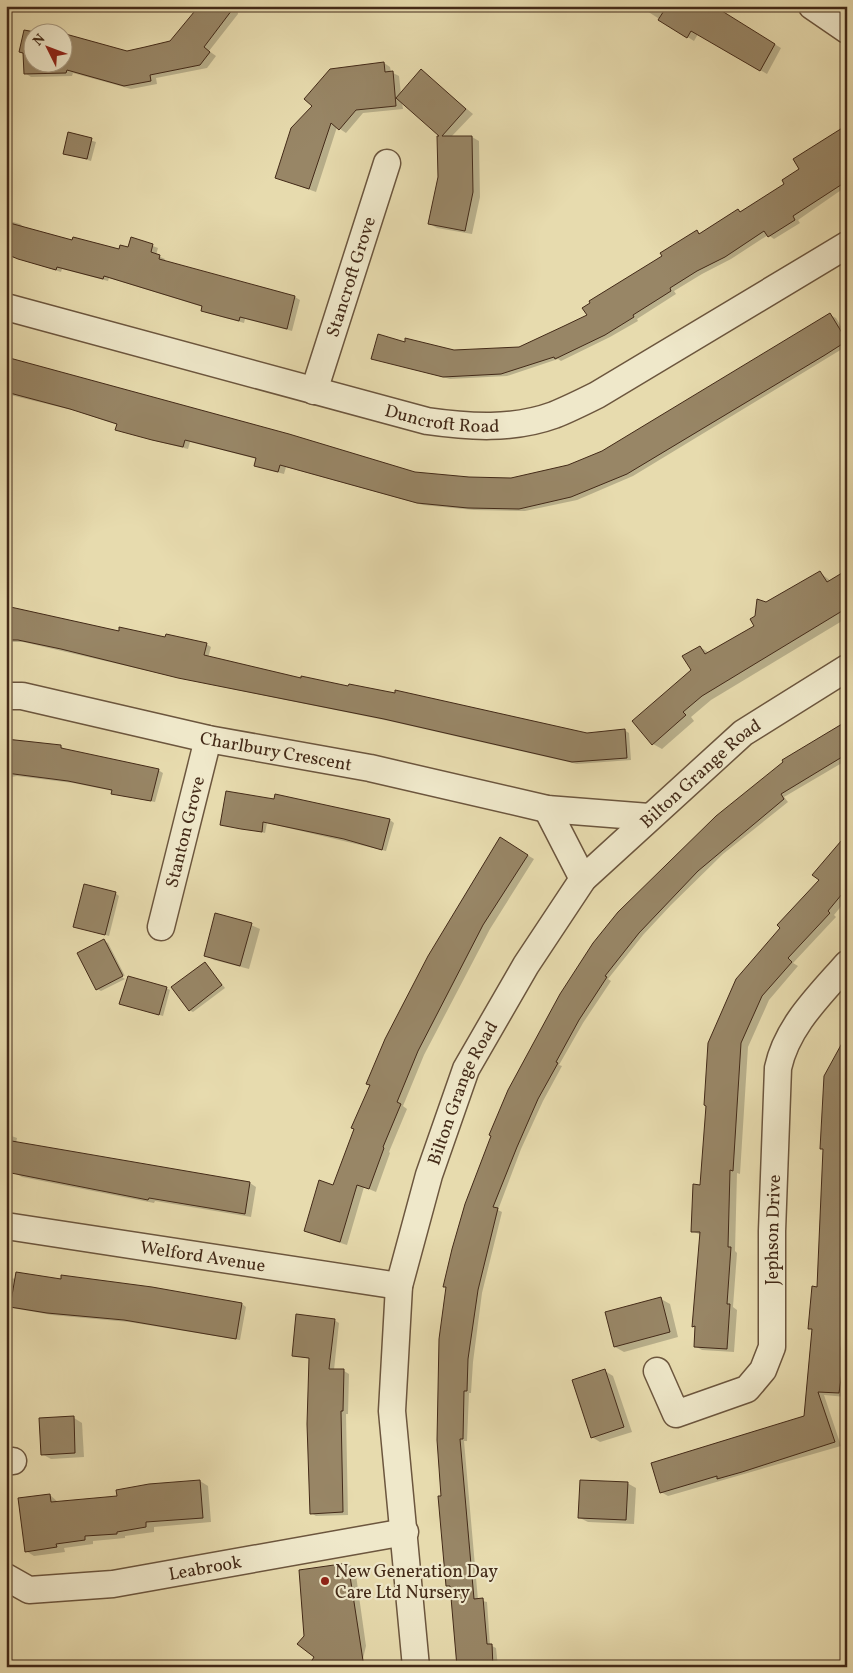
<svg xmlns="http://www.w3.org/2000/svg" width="853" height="1673" font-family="Vollkorn,serif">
	<rect width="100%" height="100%" fill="#e7dbae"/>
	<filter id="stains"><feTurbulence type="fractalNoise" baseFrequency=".004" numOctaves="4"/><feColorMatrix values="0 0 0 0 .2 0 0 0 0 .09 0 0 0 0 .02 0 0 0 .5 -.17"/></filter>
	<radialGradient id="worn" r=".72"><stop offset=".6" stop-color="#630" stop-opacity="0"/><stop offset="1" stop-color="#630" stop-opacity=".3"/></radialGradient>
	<g fill="#0003">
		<polygon points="201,6 237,6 238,14 209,51 216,56 207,68 156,78 157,84 131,89 73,73 72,76 31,77 25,73 24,54 20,52 25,31 32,33 32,62 62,62 126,52 171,42"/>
		<polygon points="639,6 712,6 781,48 767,74 698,34 694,41"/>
		<polygon points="45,29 58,32 44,32"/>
		<polygon points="384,63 390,67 391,72 399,76 401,94 421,71 473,114 451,137 472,137 479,141 480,197 472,234 437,228 430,224 439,177 443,137 402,102 403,109 363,113 346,133 337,127 316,192 277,178"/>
		<polygon points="847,127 847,186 798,220 800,223 774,239 768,235 731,259 702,274 674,291 676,294 637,319 638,321 610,337 561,361 558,359 507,376 450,379 373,359 405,343 454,351 520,348 588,315 697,232 701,234 738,211 741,213 786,184"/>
		<polygon points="69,134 96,142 91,161 65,153"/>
		<polygon points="6,220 20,224 25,228 73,241 120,251 129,249 132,238 158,248 156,255 165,259 164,262 295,297 300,300 292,331 245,319 244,323 207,313 202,310 203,307 109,278 108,281 62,269 61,272 6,255"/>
		<polygon points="830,315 836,318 847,336 847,346 633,476 577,500 525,511 474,510 423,505 286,467 284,474 261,468 255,465 257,459 190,442 188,449 159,442 122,432 117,429 118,425 76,411 6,394 6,359 415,473 469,478 511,479 568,466 602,452"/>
		<polygon points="847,572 847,618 711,700 691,717 694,721 662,749 653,744 692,670 700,647 708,652 756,626 766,604 820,573 831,581"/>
		<polygon points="6,609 119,633 206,644 211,647 208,658 302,679 587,734 624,730 629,733 631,760 577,764 389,721 183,679 23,642 6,642"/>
		<polygon points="847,721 847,760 784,797 788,802 723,854 671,905 643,935 608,979 611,981 583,1023 559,1065 562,1066 543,1101 521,1149 498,1210 502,1212 482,1293 473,1362 471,1393 469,1393 467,1441 464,1441 478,1600 487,1602 490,1645 496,1648 498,1667 464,1667 452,1588 447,1586 443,1497 441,1339 561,995 784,761"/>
		<polygon points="18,741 61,746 65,750 158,770 163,773 155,802 117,795 113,791 73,783 17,776 6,778 6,744"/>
		<polygon points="276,795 390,820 394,823 386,851 267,823 265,833 221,824 275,800"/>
		<polygon points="847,837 847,899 834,915 836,917 793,963 798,966 769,1000 748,1047 740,1174 737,1173 735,1251 737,1253 733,1307 737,1310 734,1352 702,1350 695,1346 696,1328 693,1326 701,1235 692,1231 702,1186 707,1107 705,1105 821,880"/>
		<polygon points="500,839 534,859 490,929 424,1055 403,1106 407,1109 389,1152 390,1153 376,1192 364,1187 347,1245 312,1234 305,1231 334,1186"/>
		<polygon points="115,893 119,896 109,936 74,926"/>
		<polygon points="251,925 260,929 249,969 214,960 205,955"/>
		<polygon points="104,941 108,943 125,976 118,972 117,974 125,979 101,991 97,989"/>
		<polygon points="205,963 225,988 193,1012 189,1010"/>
		<polygon points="166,988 170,990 163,1016 121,1004"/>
		<polygon points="847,1044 847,1390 846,1397 824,1395 841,1446 668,1496 661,1492 805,1417 813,1330 809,1328 818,1288 825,1150 821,1148"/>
		<polygon points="6,1134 17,1138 16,1143 250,1183 256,1187 251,1217 155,1201 154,1203 22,1177 6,1168"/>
		<polygon points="6,1278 152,1288 242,1304 246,1307 240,1340 129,1322 52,1315 6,1307"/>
		<polygon points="661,1299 670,1304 678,1337 624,1352 615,1347"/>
		<polygon points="334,1320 339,1323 334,1370 344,1371 349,1374 348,1414 346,1414 348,1515 316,1516 311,1513 310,1359 293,1355"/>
		<polygon points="605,1371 613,1376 632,1432 600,1442 592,1437"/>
		<polygon points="74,1418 82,1423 84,1457 51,1459 42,1454"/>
		<polygon points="200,1481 208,1486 211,1522 154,1527 154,1532 125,1536 125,1538 93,1541 93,1544 64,1548 65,1552 34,1556 26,1551 50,1495 59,1503 118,1497"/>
		<polygon points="627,1483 636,1488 634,1524 588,1522 580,1518"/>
		<polygon points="348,1564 355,1568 366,1646 361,1667 306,1636"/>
	</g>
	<g fill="#988666" stroke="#432a18">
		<polygon points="199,6 235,6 204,47 210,52 200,65 150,75 151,81 124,86 67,70 66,73 24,74 23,53 19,52 24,30 35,32 32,32 32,62 62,62 62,33 127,51 145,47 170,41"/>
		<polygon points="667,6 714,6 775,44 760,71 691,31 687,38 658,20"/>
		<polygon points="384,62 385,72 393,71 396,106 356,110 339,130 331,123 309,189 275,178 291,128 312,106 304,99 330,69"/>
		<polygon points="421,69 466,109 442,136 472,136 473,192 465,231 428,224 438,177 437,136 439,136 396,98"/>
		<polygon points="847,125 847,181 793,216 795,220 768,237 764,231 725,257 697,271 670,288 671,291 633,315 634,317 605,335 555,359 554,357 501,374 443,377 371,359 378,334 405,342 405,338 454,350 519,347 564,326 587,315 582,308 590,303 589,301 662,256 660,253 697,230 699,234 738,209 740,212 784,184 782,180 799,169 793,159"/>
		<polygon points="68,132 92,138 87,159 63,154"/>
		<polygon points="6,222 72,240 73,237 119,249 120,245 128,247 131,237 153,244 151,252 160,255 159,259 295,296 287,329 240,317 239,321 201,311 202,306 104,276 103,279 57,267 56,270 18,259 6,254"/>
		<polygon points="830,313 847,341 825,355 627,474 571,497 519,509 468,508 417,503 280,465 278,472 254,466 256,458 185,440 183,447 152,440 115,430 117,424 70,409 6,392 6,357 289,434 415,472 469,477 511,478 568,465 602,451"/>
		<polygon points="847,570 847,608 702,696 683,712 686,715 652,745 632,721 691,670 682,656 700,646 705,654 754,626 750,619 755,616 757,599 766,602 820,571 827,582"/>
		<polygon points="6,606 119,631 119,627 165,637 166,634 207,643 204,655 301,678 301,676 348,686 349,684 395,693 395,690 587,733 625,729 627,758 572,762 384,719 178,678 61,649 18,640 6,640"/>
		<polygon points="847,721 847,754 781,794 784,799 698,871 639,933 605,976 607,977 579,1020 556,1062 558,1063 538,1099 517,1147 493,1207 498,1208 478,1290 468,1359 467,1391 464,1391 463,1439 460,1439 474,1599 483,1598 487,1644 492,1644 493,1667 457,1667 450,1586 446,1586 438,1496 441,1496 437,1440 439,1339 446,1287 443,1287 452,1249 465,1204 491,1136 489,1135 508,1090 560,994 593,943 618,912 716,816 783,762 782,760"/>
		<polygon points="6,739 61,745 61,748 159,769 151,801 111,794 112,790 68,781 6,773"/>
		<polygon points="226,791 274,799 275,794 390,819 382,850 344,839 263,822 262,832 241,829 220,825"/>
		<polygon points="847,834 847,888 828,911 830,913 788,958 792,962 762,996 741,1043 733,1171 730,1170 728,1247 731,1247 727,1304 730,1304 727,1349 694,1347 695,1326 692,1327 700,1232 691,1232 693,1184 700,1185 706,1106 704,1105 708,1043 736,979 780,928 777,925 819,880 812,875"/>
		<polygon points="500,837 528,855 483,925 418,1051 397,1102 401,1104 383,1147 384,1148 369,1189 357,1185 340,1242 304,1231 319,1180 333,1185 354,1129 351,1128 370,1085 366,1084 385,1039 428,956"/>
		<polygon points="84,884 116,892 105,935 73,927"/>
		<polygon points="215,913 252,923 240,966 204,956"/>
		<polygon points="104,939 123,976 96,990 77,953"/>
		<polygon points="205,962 222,985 189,1011 171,987"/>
		<polygon points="128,976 167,987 159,1015 119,1004"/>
		<polygon points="847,1034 847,1282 841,1350 843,1350 842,1372 839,1393 818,1392 835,1442 742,1472 717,1479 717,1476 660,1493 651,1463 804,1416 812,1329 808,1329 812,1286 817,1287 823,1149 820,1149 824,1076"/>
		<polygon points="6,1140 250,1182 245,1214 149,1198 148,1200 6,1172"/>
		<polygon points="16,1272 61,1279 61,1275 152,1287 242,1303 236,1339 124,1320 47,1313 10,1307"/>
		<polygon points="661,1297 670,1332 614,1347 605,1312"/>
		<polygon points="296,1314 335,1319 329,1369 344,1369 343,1411 341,1411 343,1512 310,1514 307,1424 309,1358 292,1356"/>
		<polygon points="605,1369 624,1427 591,1438 572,1380"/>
		<polygon points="74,1416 75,1453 41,1455 39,1418"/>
		<polygon points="200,1480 203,1518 146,1522 146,1527 117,1532 117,1534 85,1536 85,1540 56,1544 57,1547 25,1552 18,1498 50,1494 51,1502 117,1496 116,1490 149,1484"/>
		<polygon points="580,1480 628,1482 626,1520 578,1518"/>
		<polygon points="348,1563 364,1667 308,1667 314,1657 297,1644 304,1636 299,1570"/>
	</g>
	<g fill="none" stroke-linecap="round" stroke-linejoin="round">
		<defs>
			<g id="minor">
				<polyline points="812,6 847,30"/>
				<path id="s1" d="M6,307l421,114c42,6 86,9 127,-6 15,-6 29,-13 43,-20l250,-150"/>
				<path id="s2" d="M314,391l73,-228"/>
				<path id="s3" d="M6,696h16l186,43 162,29 177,41 102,8"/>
				<polyline points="547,809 583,879"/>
				<path id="s4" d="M161,927l47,-188"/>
				<path id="s5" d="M6,1226l393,60"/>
				<path id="s6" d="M657,1371l19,43 71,-25 16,-19 9,-23v-116l6,-163c9,-42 42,-73 69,-104"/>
				<polyline points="6,1462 13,1461"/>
				<path id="s7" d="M6,1577l23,13 84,-6 292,-52"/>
				<path id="s8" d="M416,1667l-24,-256 7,-125 30,-111 37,-106 60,-104 57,-86 160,-146 104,-65"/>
			</g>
		</defs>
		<use href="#minor" stroke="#6c563e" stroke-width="29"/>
		<use href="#minor" stroke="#efe8ca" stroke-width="26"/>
	</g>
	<circle fill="#8f2418" stroke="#efe8ca" stroke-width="2" cx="325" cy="1581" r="5"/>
	<g text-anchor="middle" stroke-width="4.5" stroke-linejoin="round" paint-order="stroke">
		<g font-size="18" fill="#432a18" stroke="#efe8ca">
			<text dy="6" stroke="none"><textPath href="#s2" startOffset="120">Stancroft Grove</textPath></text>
			<text dy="6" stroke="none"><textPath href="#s1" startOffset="451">Duncroft Road</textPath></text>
			<text dy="6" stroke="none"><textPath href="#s3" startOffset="276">Charlbury Crescent</textPath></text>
			<text dy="6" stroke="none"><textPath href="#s8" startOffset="991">Bilton Grange Road</textPath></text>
			<text dy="6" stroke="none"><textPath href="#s4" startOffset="98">Stanton Grove</textPath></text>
			<text dy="6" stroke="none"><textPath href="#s8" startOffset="586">Bilton Grange Road</textPath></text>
			<text dy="6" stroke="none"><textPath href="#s6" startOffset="289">Jephson Drive</textPath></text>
			<text dy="6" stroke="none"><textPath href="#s5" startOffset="199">Welford Avenue</textPath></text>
			<text dy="6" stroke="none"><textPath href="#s7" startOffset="204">Leabrook</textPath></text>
		</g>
		<g font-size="18" fill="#432a18" stroke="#efe8ca" text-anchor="start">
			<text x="335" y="1577">New Generation Day<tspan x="335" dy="21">Care Ltd Nursery</tspan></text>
		</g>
	</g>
	<rect width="853" height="1673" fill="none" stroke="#e7dbae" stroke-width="25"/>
	<rect x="8" y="8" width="838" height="1658" fill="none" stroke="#432a18" stroke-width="2.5"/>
	<rect x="12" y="12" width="828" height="1648" fill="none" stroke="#432a18"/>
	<g transform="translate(48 48) rotate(312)"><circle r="24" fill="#efe8ca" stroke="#aa9c83"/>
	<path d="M0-4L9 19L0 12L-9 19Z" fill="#8f2418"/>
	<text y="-8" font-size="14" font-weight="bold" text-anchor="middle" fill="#432a18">N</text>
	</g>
	<rect width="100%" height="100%" filter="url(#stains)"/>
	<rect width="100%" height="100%" fill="url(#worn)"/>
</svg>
